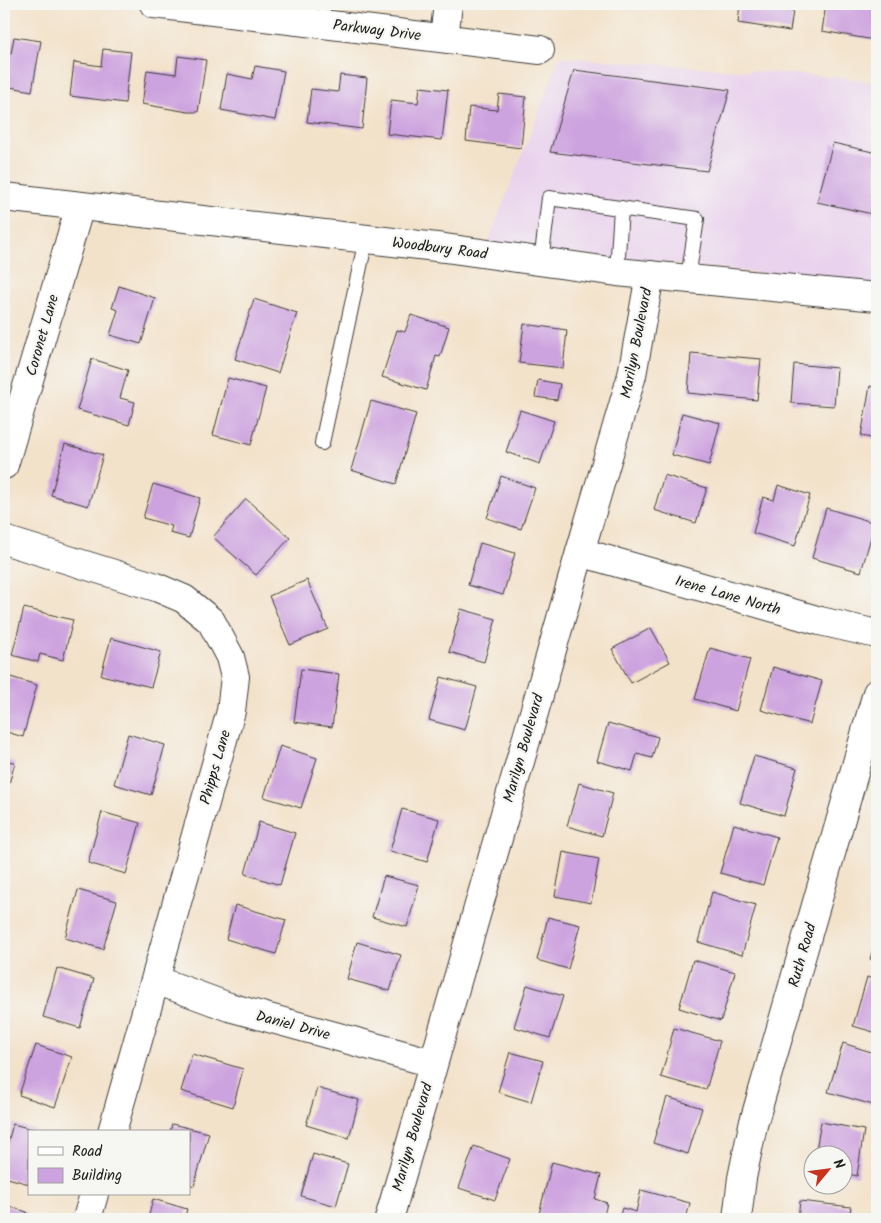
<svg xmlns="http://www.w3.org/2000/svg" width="881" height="1223" font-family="Kalam,sans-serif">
	<rect width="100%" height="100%" fill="#f6f6f2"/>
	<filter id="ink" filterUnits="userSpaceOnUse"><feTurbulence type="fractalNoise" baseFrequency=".02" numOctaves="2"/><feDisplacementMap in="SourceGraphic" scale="10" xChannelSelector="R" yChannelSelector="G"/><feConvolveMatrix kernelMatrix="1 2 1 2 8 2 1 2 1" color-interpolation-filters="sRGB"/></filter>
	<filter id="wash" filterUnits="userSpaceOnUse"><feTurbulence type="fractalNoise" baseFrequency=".0096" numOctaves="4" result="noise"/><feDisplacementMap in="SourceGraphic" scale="20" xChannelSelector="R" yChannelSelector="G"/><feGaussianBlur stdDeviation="1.12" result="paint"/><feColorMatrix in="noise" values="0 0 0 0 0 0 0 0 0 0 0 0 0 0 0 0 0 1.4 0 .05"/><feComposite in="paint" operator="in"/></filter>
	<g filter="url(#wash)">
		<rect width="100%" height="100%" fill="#f3e2ca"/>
		<polygon fill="#e9d2ed" points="560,57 848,78 877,83 877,285 487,245"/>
		<g id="blocks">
			<g fill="#cda3df">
				<polygon points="740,4 794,4 790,31 738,23"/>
				<polygon points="826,4 877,4 874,40 822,31"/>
				<polygon points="14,37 41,41 32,91 4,86 4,52 11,54"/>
				<polygon points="103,49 131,52 125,103 70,96 74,62 101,66"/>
				<polygon points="178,56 206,60 198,112 188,112 142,104 147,70 176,74"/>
				<polygon points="255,66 284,71 275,120 221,110 227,74 252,79"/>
				<polygon points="574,70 730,90 707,171 550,152"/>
				<polygon points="340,75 367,78 362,129 307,122 311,89 338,92"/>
				<polygon points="420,87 448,90 442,140 387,134 391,100 418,103"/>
				<polygon points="499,94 526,97 521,148 466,141 469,107 497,110"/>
				<polygon points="833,143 877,153 877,215 817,202"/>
				<polygon points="119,286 155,298 141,344 110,335 118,310 112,308"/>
				<polygon points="254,299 297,313 278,373 235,359"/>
				<polygon points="411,315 449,327 440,357 436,356 426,390 382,377 397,330 405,332"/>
				<polygon points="524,324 567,330 563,368 519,363"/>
				<polygon points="691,353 761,359 757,400 688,393"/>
				<polygon points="92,359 128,370 120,398 135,402 129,425 77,410"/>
				<polygon points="794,364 837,368 834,406 791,403"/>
				<polygon points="228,378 266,388 251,445 213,435"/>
				<polygon points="538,380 560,384 557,400 535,397"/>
				<polygon points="870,386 877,388 877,439 861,436"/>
				<polygon points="371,401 416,414 396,484 351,470"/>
				<polygon points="520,410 554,421 540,464 506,452"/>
				<polygon points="682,413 720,423 709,465 672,455"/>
				<polygon points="65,444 103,455 88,506 51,495"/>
				<polygon points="664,475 707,488 696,523 654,510"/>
				<polygon points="501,476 535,488 521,529 487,518"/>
				<polygon points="153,484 200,498 189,538 170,533 172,526 143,518"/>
				<polygon points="778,485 810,495 795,546 753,533 763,497 774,500"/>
				<polygon points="246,499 290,538 256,575 213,537"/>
				<polygon points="826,508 875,523 861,572 812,558"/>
				<polygon points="480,543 515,553 503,595 468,585"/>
				<polygon points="307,580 328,629 290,645 269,596"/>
				<polygon points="24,608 73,620 63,660 40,654 38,662 12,655"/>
				<polygon points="461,609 496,619 484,662 449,652"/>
				<polygon points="651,628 670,662 631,683 612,649"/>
				<polygon points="111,638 161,652 151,687 101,675"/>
				<polygon points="710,648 750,659 736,711 695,699"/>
				<polygon points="773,667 822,681 810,724 761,710"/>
				<polygon points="301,669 339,674 332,727 294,722"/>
				<polygon points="4,675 37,685 23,737 4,731"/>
				<polygon points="441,677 477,687 465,730 429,720"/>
				<polygon points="608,723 658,737 652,758 637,754 632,771 597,761"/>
				<polygon points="128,734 165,745 151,795 114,784"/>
				<polygon points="280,746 317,758 301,808 264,797"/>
				<polygon points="754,756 797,768 784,816 740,803"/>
				<polygon points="4,759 15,763 4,801"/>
				<polygon points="579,783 613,793 602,836 567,826"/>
				<polygon points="402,809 439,819 427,862 390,851"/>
				<polygon points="102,812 140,823 126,874 88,863"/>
				<polygon points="259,822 295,833 280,885 245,874"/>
				<polygon points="734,824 777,837 763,885 720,873"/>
				<polygon points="563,852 599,859 591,903 555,896"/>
				<polygon points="384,876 419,885 407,927 372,917"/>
				<polygon points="78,890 117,901 103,949 65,938"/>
				<polygon points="712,892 756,905 742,955 698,942"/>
				<polygon points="235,905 286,920 276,954 226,939"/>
				<polygon points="548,917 580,925 568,969 537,960"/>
				<polygon points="877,935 877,961 870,959"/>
				<polygon points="357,942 401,955 390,991 347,979"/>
				<polygon points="693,960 735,972 721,1021 679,1008"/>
				<polygon points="57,968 94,979 80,1028 43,1017"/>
				<polygon points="867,977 877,980 877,1033 853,1026"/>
				<polygon points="527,985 563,996 550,1038 514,1027"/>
				<polygon points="674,1028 720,1041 706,1090 661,1077"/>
				<polygon points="843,1043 877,1054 877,1091 873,1105 828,1092"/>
				<polygon points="36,1045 72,1057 55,1107 19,1095"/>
				<polygon points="510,1052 543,1061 531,1102 498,1092"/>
				<polygon points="192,1054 243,1069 233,1107 181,1091"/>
				<polygon points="317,1088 359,1100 349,1138 306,1125"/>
				<polygon points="667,1097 702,1108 688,1154 653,1143"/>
				<polygon points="821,1122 864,1130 857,1176 844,1173 844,1156 815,1156"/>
				<polygon points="13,1124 39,1131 29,1132 29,1184 4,1177 4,1156"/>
				<polygon points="172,1124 209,1133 194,1186 189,1184 189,1132 170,1132"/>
				<polygon points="474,1146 510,1159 495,1200 459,1188"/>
				<polygon points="313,1154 348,1164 336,1206 301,1196"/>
				<polygon points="552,1162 601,1175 595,1199 607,1203 603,1219 560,1219 539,1214"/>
				<polygon points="641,1190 690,1203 686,1219 619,1219 622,1208 636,1212"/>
				<polygon points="153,1199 187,1209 184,1219 148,1219"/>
				<polygon points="800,1201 851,1207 849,1219 798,1219"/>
				<polygon points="4,1205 27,1212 25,1219 4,1219"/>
			</g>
		</g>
	</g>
	<g filter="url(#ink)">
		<use href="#blocks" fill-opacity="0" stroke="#3c3a36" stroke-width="1"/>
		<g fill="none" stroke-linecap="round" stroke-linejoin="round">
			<defs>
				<g id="lane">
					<polyline points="541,262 549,198 697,219 688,278"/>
					<polyline points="617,272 621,208"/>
					<polyline points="322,443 366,239"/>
				</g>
				<g id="street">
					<polyline points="154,4 540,50"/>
					<polyline points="444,38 448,4"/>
					<polyline points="4,465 80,206"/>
					<polyline points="4,540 156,587 184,599 211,621 230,657 235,677 231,711 112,1132"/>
					<polyline points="580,552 820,621 877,634"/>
					<polyline points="156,980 229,1007 433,1063"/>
					<polyline points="87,1219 94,1194"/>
					<polyline points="389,1219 580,552 632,375 650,275"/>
					<polyline points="737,1219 742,1178 753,1125 877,693"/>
				</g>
				<polyline id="secondary" points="4,197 445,248 617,272 877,297"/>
			</defs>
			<use href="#lane" stroke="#3c3a36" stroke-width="16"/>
			<use href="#street" stroke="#3c3a36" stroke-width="30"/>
			<use href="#secondary" stroke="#3c3a36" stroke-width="30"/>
			<use href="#lane" stroke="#fff" stroke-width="14"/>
			<use href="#street" stroke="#fff" stroke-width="28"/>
			<use href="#secondary" stroke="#fff" stroke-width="28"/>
		</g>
	</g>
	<g text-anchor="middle" stroke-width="4.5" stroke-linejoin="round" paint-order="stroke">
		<g font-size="15" fill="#1c1c1c" stroke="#f6f6f2">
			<text transform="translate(377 30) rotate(7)" y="5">Parkway Drive</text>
			<text transform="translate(440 248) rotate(7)" y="5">Woodbury Road</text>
			<text transform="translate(42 335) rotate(-74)" y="5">Coronet Lane</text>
			<text transform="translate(636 343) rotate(-79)" y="5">Marilyn Boulevard</text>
			<text transform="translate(728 595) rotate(16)" y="5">Irene Lane North</text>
			<text transform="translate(523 748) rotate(-74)" y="5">Marilyn Boulevard</text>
			<text transform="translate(215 767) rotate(-74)" y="5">Phipps Lane</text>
			<text transform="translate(802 955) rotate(-74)" y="5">Ruth Road</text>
			<text transform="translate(293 1025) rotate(15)" y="5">Daniel Drive</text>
			<text transform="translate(412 1137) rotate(-74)" y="5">Marilyn Boulevard</text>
		</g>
	</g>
	<rect width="881" height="1223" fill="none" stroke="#f6f6f2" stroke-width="20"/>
	<rect x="28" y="1130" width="162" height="65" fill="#f6f6f2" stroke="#9f9f9c"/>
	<rect x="38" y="1147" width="25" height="8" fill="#ffffff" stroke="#9f9f9c"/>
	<text x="72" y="1156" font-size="15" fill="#1c1c1c">Road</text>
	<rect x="38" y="1168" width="25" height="15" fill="#cda3df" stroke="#9f9f9c"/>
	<text x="72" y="1180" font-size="15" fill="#1c1c1c">Building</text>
	<g transform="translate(828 1170) rotate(61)"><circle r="24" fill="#f6f6f2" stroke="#9f9f9c"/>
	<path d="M0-4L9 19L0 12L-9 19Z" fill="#c8321e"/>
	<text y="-8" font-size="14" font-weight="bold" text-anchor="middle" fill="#1c1c1c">N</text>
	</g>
</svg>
